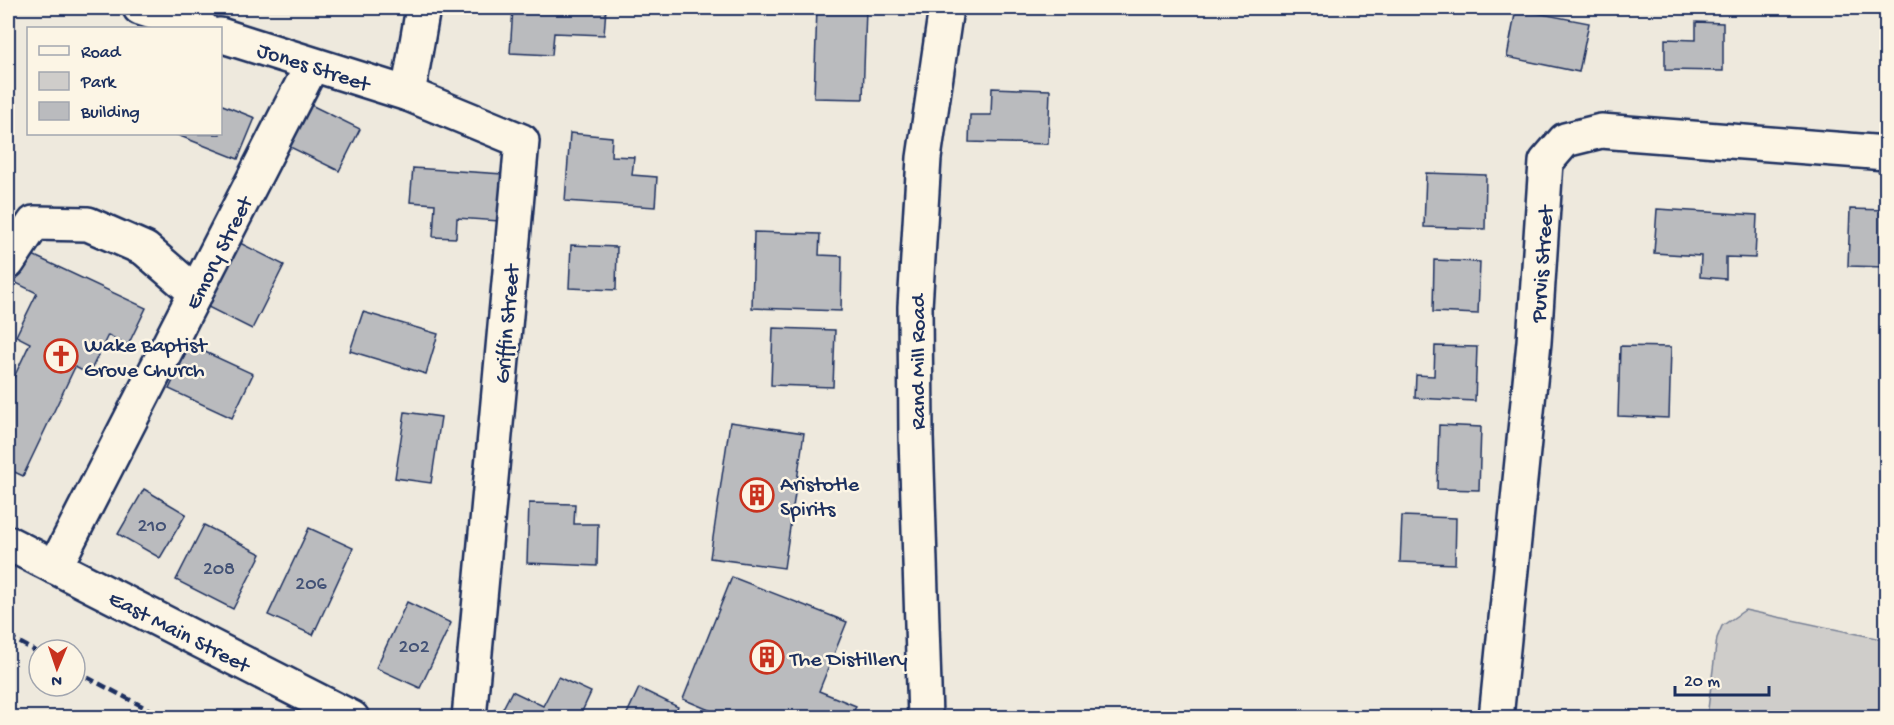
<svg xmlns="http://www.w3.org/2000/svg" width="1894" height="725" font-family="'Gochi Hand',sans-serif">
	<rect width="100%" height="100%" fill="#eee9dd"/>
	<filter id="ink" filterUnits="userSpaceOnUse"><feTurbulence type="fractalNoise" baseFrequency=".0167" numOctaves="2"/><feDisplacementMap in="SourceGraphic" scale="12" xChannelSelector="R" yChannelSelector="G"/><feConvolveMatrix kernelMatrix="1 2 1 2 8 2 1 2 1" color-interpolation-filters="sRGB"/></filter>
	<g filter="url(#ink)">
		<polygon fill="#cfcdca" stroke="#757e94" stroke-width="1.5" points="1745,610 1886,640 1886,717 1707,717 1717,638 1722,626"/>
		<g fill="#babbbe" stroke="#1b2f5e" stroke-width="1.5">
			<polygon points="513,8 606,8 604,35 554,33 552,55 510,53"/>
			<polygon points="817,8 866,8 863,99 814,98"/>
			<polygon points="1516,9 1589,23 1579,72 1507,57"/>
			<polygon points="1696,22 1723,23 1723,71 1665,70 1665,39 1696,40"/>
			<polygon points="992,88 1050,90 1048,144 969,142 970,115 991,115"/>
			<polygon points="307,103 360,129 339,171 286,145"/>
			<polygon points="220,104 255,118 238,159 175,134 220,134"/>
			<polygon points="570,133 612,137 611,156 634,157 632,175 657,177 655,207 565,201"/>
			<polygon points="413,168 503,174 499,221 457,218 456,238 433,237 435,204 410,202"/>
			<polygon points="1426,173 1486,175 1485,229 1424,227"/>
			<polygon points="1657,209 1757,215 1755,258 1726,257 1726,279 1700,277 1701,256 1654,253"/>
			<polygon points="1850,209 1886,210 1886,267 1848,266"/>
			<polygon points="754,232 820,234 819,255 842,256 841,311 752,308"/>
			<polygon points="238,242 284,265 252,329 206,306"/>
			<polygon points="571,245 617,247 616,290 569,288"/>
			<polygon points="24,251 146,308 128,345 108,335 89,374 75,367 23,476 8,469 8,390 30,343 16,336 37,293 10,280"/>
			<polygon points="1434,260 1480,262 1478,314 1433,312"/>
			<polygon points="363,312 438,334 426,374 350,351"/>
			<polygon points="773,328 835,330 833,387 771,385"/>
			<polygon points="190,345 253,374 232,418 169,389"/>
			<polygon points="1435,346 1477,347 1475,401 1415,398 1416,375 1434,376"/>
			<polygon points="1620,346 1671,347 1669,418 1618,416"/>
			<polygon points="405,412 441,417 431,483 395,478"/>
			<polygon points="730,422 804,433 784,568 710,558"/>
			<polygon points="1439,425 1481,427 1479,490 1437,489"/>
			<polygon points="144,489 186,514 160,558 118,534"/>
			<polygon points="529,503 575,504 574,524 598,524 597,566 527,563"/>
			<polygon points="1402,516 1456,518 1455,564 1400,562"/>
			<polygon points="204,525 261,554 233,609 176,580"/>
			<polygon points="309,528 353,548 313,635 268,615"/>
			<polygon points="732,577 847,622 819,691 856,706 851,718 728,718 683,699"/>
			<polygon points="407,602 451,623 420,688 376,668"/>
			<polygon points="558,677 591,692 579,718 498,718 512,691 543,706"/>
			<polygon points="639,688 678,707 673,718 625,718"/>
		</g>
		<g fill="none" stroke-linecap="round" stroke-linejoin="round">
			<defs>
				<g id="minor">
					<polyline points="140,8 202,28"/>
					<polyline points="220,35 408,94 522,141 469,718"/>
					<polyline points="408,94 423,8"/>
					<polyline points="8,262 34,223 88,224 145,249 196,293"/>
					<polyline points="8,543 352,718"/>
					<polyline points="55,567 312,65"/>
					<polyline points="925,718 916,437 915,307 924,158 946,8"/>
					<polyline points="1496,718 1534,342 1546,162 1565,140 1601,131 1886,153"/>
				</g>
			</defs>
			<use href="#minor" stroke="#1b2f5e" stroke-width="38"/>
			<use href="#minor" stroke="#fcf5e5" stroke-width="33"/>
			<g stroke="#1b2f5e" stroke-width="4.5" stroke-dasharray="9 4.5" stroke-linecap="butt">
				<polyline points="8,636 39,653"/>
				<polyline points="75,671 165,718"/>
			</g>
		</g>
	</g>
	<defs>
		<symbol id="church-ring" viewBox="-11 -11 22 22"><circle r="9.5" fill="#fcf5e5" stroke="#c8321e" stroke-width="1.5"/><path d="M-1.2-6h2.4v3.5h3.3v2.4h-3.3V6h-2.4V-.1h-3.3v-2.4h3.3Z" fill="#c8321e"/></symbol>
		<symbol id="building-ring" viewBox="-11 -11 22 22"><circle r="9.5" fill="#fcf5e5" stroke="#c8321e" stroke-width="1.5"/><path d="M-4-6H4V6H1V3H-1V6H-4ZM-2.5-4.3h1.7v1.8h-1.7ZM.8-4.3h1.7v1.8H.8ZM-2.5-1h1.7V.8h-1.7ZM.8-1h1.7V.8H.8Z" fill="#c8321e"/></symbol>
	</defs>
	<g fill-rule="evenodd">
		<use href="#church-ring" x="42" y="337" width="38" height="38"/>
		<use href="#building-ring" x="738" y="476" width="38" height="38"/>
		<use href="#building-ring" x="748" y="638" width="38" height="38"/>
	</g>
	<g text-anchor="middle" stroke-width="5" stroke-linejoin="round" paint-order="stroke">
		<g font-size="20" fill="#435276">
			<text x="152" y="531">210</text>
			<text x="219" y="574">208</text>
			<text x="311" y="589">206</text>
			<text x="414" y="652">202</text>
		</g>
		<g font-size="22" fill="#1b2f5e" stroke="#fcf5e5">
			<text transform="translate(314 65) rotate(18)" y="8">Jones Street</text>
			<text transform="translate(217 252) rotate(-63)" y="8">Emory Street</text>
			<text transform="translate(1540 264) rotate(-86)" y="8">Purvis Street</text>
			<text transform="translate(505 324) rotate(-85)" y="8">Griffin Street</text>
			<text transform="translate(916 362) rotate(-90)" y="8">Rand Mill Road</text>
			<text transform="translate(180 630) rotate(27)" y="8">East Main Street</text>
		</g>
		<g font-size="22" fill="#1b2f5e" stroke="#fcf5e5" text-anchor="start">
			<text x="84" y="351">Wake Baptist<tspan x="84" dy="25">Grove Church</tspan></text>
			<text x="780" y="490">Aristotle<tspan x="780" dy="25">Spirits</tspan></text>
			<text x="790" y="665">The Distillery</text>
		</g>
	</g>
	<rect width="1894" height="725" fill="none" stroke="#fcf5e5" stroke-width="30"/>
	<rect x="15" y="15" width="1864" height="695" fill="none" stroke="#1b2f5e" stroke-width="2" filter="url(#ink)"/>
	<rect x="27" y="27" width="195" height="108" fill="#fcf5e5" stroke="#a2a6af" stroke-width="1.5"/>
	<rect x="39" y="46" width="30" height="9" fill="#fcf5e5" stroke="#a2a6af" stroke-width="1.5"/>
	<text x="81" y="57" font-size="18" fill="#1b2f5e">Road</text>
	<rect x="39" y="72" width="30" height="18" fill="#cfcdca" stroke="#a2a6af" stroke-width="1.5"/>
	<text x="81" y="87" font-size="18" fill="#1b2f5e">Park</text>
	<rect x="39" y="102" width="30" height="18" fill="#babbbe" stroke="#a2a6af" stroke-width="1.5"/>
	<text x="81" y="117" font-size="18" fill="#1b2f5e">Building</text>
	<g transform="translate(57 668) rotate(182)"><circle r="28" fill="#fcf5e5" stroke="#a2a6af" stroke-width="1.5"/>
	<path d="M0-4.5L10 22L0 15L-10 22Z" fill="#c8321e"/>
	<text y="-9" font-size="16" font-weight="bold" text-anchor="middle" fill="#1b2f5e">N</text>
	</g>
	<path d="M1675 686v9h94v-9" fill="none" stroke="#1b2f5e" stroke-width="3"/>
	<text x="1684" y="686" font-size="18" fill="#1b2f5e" stroke="#fcf5e5" stroke-width="4.5" paint-order="stroke">20 m</text>
</svg>
